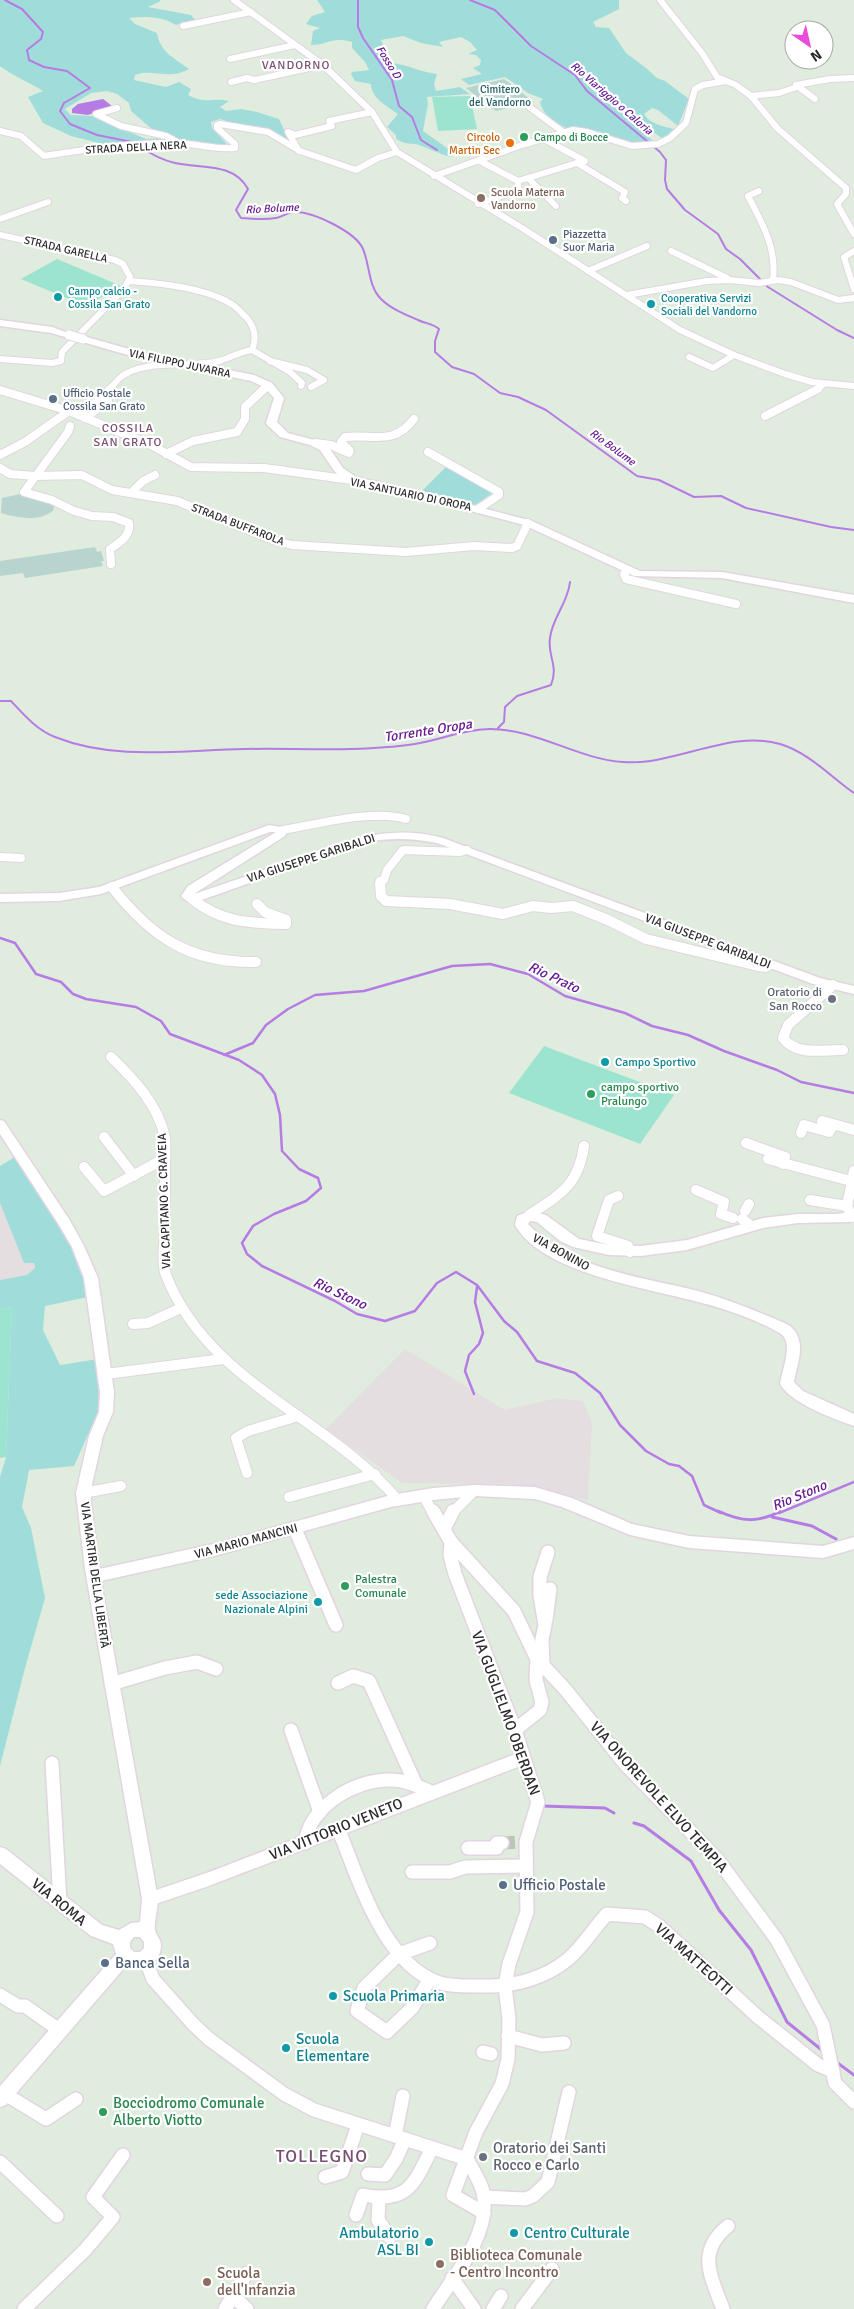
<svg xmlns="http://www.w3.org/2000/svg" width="854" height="2309" font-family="Signika,sans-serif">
	<rect width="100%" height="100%" fill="#e0ecde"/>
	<g fill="#e5dee1">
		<polygon points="0,1203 24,1263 34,1262 35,1269 27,1275 0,1280"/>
		<polygon points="405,1349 505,1410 557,1398 583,1401 592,1424 588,1500 509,1484 402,1483 326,1429"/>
	</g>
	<g fill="#a0ddda">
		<path d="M0,0h159l2,1 -13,6 43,8 4,5 -19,5c-14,-9 -31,-9 -47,-7l6,6 22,9c3,19 17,25 32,36 -22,12 -36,-1 -54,6l-1,5 32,7 13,-5 12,7 -3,6c20,10 23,2 41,6l-9,6 6,4 15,-2 16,3 22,7 9,19 -3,2 -65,-21 -9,3 1,6 15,16 -5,2 -40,-5 -29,-11 -22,-19 -2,-8 -12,-9 -10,-3 -16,2 -26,16 6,6 21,1 54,23 16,-1 9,3 -68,3 -32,-8 -28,-13 -15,-26 15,-6c-14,-9 -30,-15 -43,-25z"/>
		<path d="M317,0h302v9l-26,13 3,5 13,1 17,25 20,15 11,10 8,3 24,18 -11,27 -20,-16 -6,-2 -8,6c7,11 19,12 30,15l-11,10 -10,-7 -8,2 8,7c-3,1 -7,3 -11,2 -10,0 -70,-10 -76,-15 -12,-7 -23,-12 -26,-26l3,-3 -15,-6 -23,-16 -36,8 -8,-6 21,-5 -9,-6 7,-3 1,-5 -5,-5 -8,-1 9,-4 -7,-8 -9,-5 -22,5 4,5 -22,-4 -18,-7 -22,4 11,23c16,2 29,9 45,11l-3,10 2,7 24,-4 10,7 -43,3 1,7 -5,27 24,17 5,9c-12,-2 -29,-12 -37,-13 -10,-1 -10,0 -19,-5v-4l-9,-8 11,-13c-10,-7 -27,-16 -27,-30l-16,-3 -4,-7 1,-2 17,-2 -4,-8 -13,-14v-6c-20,-6 -24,3 -41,3l2,-14 7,-3 -14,-4 6,-8 13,-4z"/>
		<polygon points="448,465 493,491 491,494 474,506 421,492"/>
		<polygon points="15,1157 75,1250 88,1297 45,1306 43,1330 60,1365 98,1359 99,1410 74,1466 29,1470 22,1507 31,1528 45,1598 25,1668 0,1766 0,1477 6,1457 12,1307 0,1309 0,1280 27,1275 35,1268 34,1263 24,1263 0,1203 0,1166"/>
	</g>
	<g fill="#b7d4ce">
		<polygon points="504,79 534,102 496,111 466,88"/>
		<path d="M20,494l26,5 8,7 -1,5c-16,11 -34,7 -52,2l1,-15z"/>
		<polygon points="95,547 97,552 101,551 104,561 101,561 103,566 25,578 23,573 0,576 0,561"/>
	</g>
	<g fill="#9ce4cf">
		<polygon points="470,96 477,129 438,131 432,97"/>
		<polygon points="57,259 121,286 86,306 21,279"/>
		<polygon points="544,1046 674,1095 640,1144 509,1093"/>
		<polygon points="12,1307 6,1457 0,1458 0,1309"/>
	</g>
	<polygon fill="#b67be4" points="103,99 112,106 88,115 72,113 72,109 78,104"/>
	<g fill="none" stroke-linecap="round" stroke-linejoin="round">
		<g stroke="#b67be4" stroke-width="2">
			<polyline points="5,0 22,9 43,32 41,39 27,50 29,60 44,67 67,71 90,88 64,103 60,111 70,124 97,135 132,142"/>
			<polyline points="358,0 358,27 363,38 392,80 399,106 412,117 421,140 437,150"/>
			<polyline points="470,0 495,10 531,46 575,75 587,91 660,152 666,160 665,180 667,189 685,210 718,234 726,249 740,259 768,287 837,330 854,338"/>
			<path d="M137,145c12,8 24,15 38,18 27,6 58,-1 73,26l-12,21 5,8c11,1 23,2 35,0 6,-1 12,-6 18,-6 18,-1 62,20 69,37 7,16 5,37 18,50 10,10 25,16 37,21 8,4 14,3 21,9l-4,12v11l17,15 22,7 26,19 18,4 28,13 91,66 22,4 35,17 27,-1 25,12 85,19 23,3"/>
			<path d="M0,701h11c13,14 26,29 44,36 60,24 126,13 189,12 55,-1 109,3 164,-4 28,-3 54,-16 82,-16 47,0 87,30 133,33 51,4 108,-33 157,-18 28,8 51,33 74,49"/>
			<path d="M498,728l6,-6 1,-15 12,-11 34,-11c8,-20 -4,-29 -1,-47 2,-20 18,-35 20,-56"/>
		</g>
		<g stroke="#b67be4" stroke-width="2.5">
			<polyline points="0,938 15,943 36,974 61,982 73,994 86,999 136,1007 161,1021 170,1034 239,1060 262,1075 275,1094 280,1115 282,1151 299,1169 318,1178 321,1188 306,1201 274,1214 253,1226 242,1243 247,1254 262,1266 335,1301 357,1314 385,1321 415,1311 437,1283 456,1272 477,1285 504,1321 517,1332 537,1361 575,1373 600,1393 620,1425 646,1451 669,1464 679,1466 692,1476 704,1505 721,1513"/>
			<polyline points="224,1055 253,1043 266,1025 288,1009 315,995 364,991 452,966 490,964 528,974 565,996 625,1013 652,1026 688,1035 724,1051 777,1070 801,1082 854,1093"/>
			<polyline points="474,1394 465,1371 469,1355 479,1344 483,1333 475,1302 477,1287"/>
			<polyline points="779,1513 854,1482"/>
		</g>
		<g stroke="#b67be4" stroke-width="3">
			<path d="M718,1511c24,11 40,12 63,0"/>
			<polyline points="772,1517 812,1526 836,1539"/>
			<polyline points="542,1806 605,1808 614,1813"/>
			<polyline points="634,1823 644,1826 691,1861 719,1910 751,1950 787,2022 823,2051"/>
			<polyline points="835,2061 854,2075"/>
		</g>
		<polyline stroke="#bcc5ba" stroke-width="13" stroke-dasharray="13 6" stroke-linecap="butt" points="502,1843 519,1842"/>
		<defs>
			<g id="minor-far3">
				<polyline points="234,0 323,65 372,112 397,152 522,228 680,330 734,355 785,374 812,382 854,386"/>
				<polyline points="660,0 702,53 717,77 736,85 751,96 777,128 846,188 846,194 837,204 854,234"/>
				<polyline points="183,26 251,12"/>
				<polyline points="230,59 295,45"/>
				<polyline points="231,82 247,78 254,80 323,65"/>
				<polyline points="796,85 830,79 854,78"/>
				<polyline points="796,85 815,99"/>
				<polyline points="751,96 779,93 797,87"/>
				<polyline points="528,106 563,132"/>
				<polyline points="117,108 96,114 121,126 166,136 179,143"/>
				<path d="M0,131l21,5 23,20c43,-7 86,-13 130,-13 21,0 41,7 61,5v-4l-18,-16v-3l3,-1 48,8 32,19 56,19 22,-12 19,-6"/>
				<polyline points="542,138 585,161 577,163 625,192 622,198 626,201"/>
				<polyline points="299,151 288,132 295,135 332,126 329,121 372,112"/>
				<polyline points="480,161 518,181"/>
				<polyline points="434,176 522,145 573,130 587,132 632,146 658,144 670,138 686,123 695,89 703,85 726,81"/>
				<polyline points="528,178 556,206"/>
				<path d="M759,191l-11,5c14,27 29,52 25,84"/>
				<polyline points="478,204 515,191 518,188 518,181 577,163"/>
				<polyline points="0,219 48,202"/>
				<polyline points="0,235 115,260 123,264 130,277 124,289 62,352 61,361 52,363 0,359"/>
				<polyline points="671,251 727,278"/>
				<polyline points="854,251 844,257 854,289"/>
				<polyline points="588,271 647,246"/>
				<polyline points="627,295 707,281 730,280 759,283 778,280 791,282 838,300 854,298"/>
				<polyline points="252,350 290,372 302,383 301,386"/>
				<polyline points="689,357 713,368 734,355"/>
				<polyline points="270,361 307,370 324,380 311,387"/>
				<path d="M108,390c5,-4 9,-10 14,-14 23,-17 70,-8 97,-15 12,-3 19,-9 33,-11 5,-12 3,-22 -5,-32 -5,-4 -9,-10 -14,-13 -25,-17 -74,-22 -104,-24"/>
				<polyline points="263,390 268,385"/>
				<polyline points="816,390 824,384"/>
			</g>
			<g id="minor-far2">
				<polyline points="0,390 69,411 151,445 191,467 264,468 352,480"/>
				<polyline points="101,398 110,389"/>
				<polyline points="79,415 101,398 108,401 85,418"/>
				<polyline points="765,416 818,389"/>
				<path d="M70,426l-2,6 -44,60 28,8 22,11 18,5 21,1 16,6c2,13 -9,19 -19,26l1,15"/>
				<path d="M315,443l16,2 18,8 1,-2 -9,-9 4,-5c29,-3 48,9 69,-18"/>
				<polyline points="428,452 499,492 499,495 478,509"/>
				<polyline points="166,454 193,441 237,432 245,419 245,407 264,389"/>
				<polyline points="0,455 25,442 69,411"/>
				<polyline points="0,468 10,474 35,476 82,475 112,490 177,501 273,540 292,545 406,552 474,546 512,548 517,546 528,523"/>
				<polyline points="131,493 143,481 155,475"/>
				<polyline points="626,571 624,574 626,579 736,604"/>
				<path d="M283,830c35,-6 90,-21 123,-11"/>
				<polyline points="0,857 21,858"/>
				<polyline points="380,885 380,881 384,880 387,870 403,850 460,852 467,850"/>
			</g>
			<g id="minor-far1">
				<polyline points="380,883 381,896 386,901 450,904 503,914 533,906 551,908 573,906 608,920 646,939 758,966 766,967 769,964"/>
				<path d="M112,887c40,51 78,76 144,75"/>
				<path d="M192,899c31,24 56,24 94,25v-4l-21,-8 -8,-8"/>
				<path d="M833,985l-45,40 -5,13c13,18 40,12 60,12"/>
				<path d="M111,1057c23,22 48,49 54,81 1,10 0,21 0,30 0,21 0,41 0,61 0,13 -4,33 1,46 41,107 161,142 231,224"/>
				<polyline points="822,1121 854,1130"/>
				<polyline points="801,1133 804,1125 829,1132 833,1125"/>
				<polyline points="104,1137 134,1176"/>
				<polyline points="746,1143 785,1157 783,1164"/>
				<polyline points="768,1159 851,1181"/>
				<polyline points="84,1167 104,1191 164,1159"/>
				<polyline points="696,1190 724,1202 721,1214 733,1218"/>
				<polyline points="618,1196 609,1200 597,1236 628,1246 630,1252"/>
				<polyline points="810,1200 847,1206"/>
				<polyline points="745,1211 749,1204"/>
				<path d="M529,1215c32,-21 49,-29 55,-69"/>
				<polyline points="852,1217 847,1206 854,1171"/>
				<polyline points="742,1219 750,1225"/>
				<polyline points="133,1324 148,1323 181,1308"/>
				<polyline points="106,1374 223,1359"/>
				<polyline points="247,1473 236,1438 248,1431 298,1416"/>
				<polyline points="83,1493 121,1486"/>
				<polyline points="423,1495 433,1513"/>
				<polyline points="289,1497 375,1474"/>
				<polyline points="452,1513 473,1492"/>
			</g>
			<g id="minor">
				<polyline points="433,1511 451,1542 450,1555 455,1574 515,1730 538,1802 526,1842 527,1912 509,1964 505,1986 509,2019 508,2059 502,2084 476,2132 453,2195 484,2213"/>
				<polyline points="295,1529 336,1625"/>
				<polyline points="444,1529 453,1511"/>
				<polyline points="451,1542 514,1611 537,1659 565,1689 625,1764 718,1860 777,1940 823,2025 835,2083 854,2102"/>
				<polyline points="546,1620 550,1589"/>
				<polyline points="543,1665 542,1639 545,1625 540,1596 540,1577 548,1552"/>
				<polyline points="338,1683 353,1676 369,1681 416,1785"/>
				<polyline points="111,1684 165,1668 197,1662 216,1669"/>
				<polyline points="291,1730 320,1812"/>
				<polyline points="515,1730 540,1710 542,1702 536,1680 537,1659"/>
				<polyline points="52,1763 60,1902"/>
				<path d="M338,1828c20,49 45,137 102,155 14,4 30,3 45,3 28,1 60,-8 82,-26 16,-13 26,-31 40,-46l38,3 14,9 99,91 60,48 15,6"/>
				<path d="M305,1843c5,-37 50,-64 86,-63 14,0 27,6 40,12"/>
				<polyline points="468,1848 497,1848 497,1843 502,1843"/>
				<polyline points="412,1872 450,1872 465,1867 526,1866"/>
				<polyline points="150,1899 209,1879 523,1758"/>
				<polyline points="430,1943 399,1954 364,1988 357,2011 387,2032 412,2008 430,1979"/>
				<path d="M145,1958l8,21 40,45 16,15 75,55 30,16 153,49c6,12 16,25 17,39 4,40 -31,79 -51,111"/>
				<polyline points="0,1995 18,2006 25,2006 59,2030"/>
				<polyline points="508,2036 542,2045 564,2043"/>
				<polyline points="483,2052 491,2054"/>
				<polyline points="5,2094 46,2119 76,2099"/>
				<polyline points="395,2136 403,2096"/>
				<polyline points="0,2162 57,2216"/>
				<polyline points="368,2174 385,2175 396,2159 405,2139"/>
				<polyline points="325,2177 342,2172 358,2125"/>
				<polyline points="484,2197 525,2199 533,2196 548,2182 569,2092"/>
				<polyline points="379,2198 378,2220 390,2237"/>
				<path d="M356,2215l7,-20c45,9 51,-11 69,-47"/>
				<polyline points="452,2278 474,2309"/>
				<polyline points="233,2296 247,2273"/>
				<polyline points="24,2309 85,2250 113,2217 93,2197 123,2155"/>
				<polyline points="225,2309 233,2296 247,2309"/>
				<polyline points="493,2309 501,2296"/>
				<polyline points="522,2309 552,2269"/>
				<path d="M723,2309c-12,-33 -27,-57 5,-83"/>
			</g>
			<g id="tertiary">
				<path d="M269,825l18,3 1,2 -3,6 -91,58c33,-11 65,-22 97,-34 52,-18 96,-37 152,-22l377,140 34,8v8l-41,-10 -376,-141c-25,-5 -48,-5 -72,-1l-169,60c-6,1 -11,-1 -15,-6l7,-10 88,-54h-6l-169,62 -42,7 -59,1v-8l59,-1 40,-6z"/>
				<path d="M0,1120l4,1 65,98 15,27 14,32 16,114 -1,20 -10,24 -13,57 9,76 119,-26 173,-48 42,-7 42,-3 60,2 37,11 60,26 57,12 134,10 31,-9v12l-31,9 -134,-10 -59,-13 -68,-28 -27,-8 -60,-3 -42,4 -42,7 -173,48 -117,26 57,318c0,9 -4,24 -3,31 1,6 6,9 6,15 0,19 -19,26 -34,20l-121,140 -6,2v-21l116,-132 -3,-10 -22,-8 -91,-72v-17l6,2 96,76 17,5 12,-7 9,-1 2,-23 -57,-330 -9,-76 13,-57 10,-24 1,-20 -16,-114 -12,-31 -13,-22 -59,-91zM134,1937h6l4,5v6l-4,4h-6l-4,-4v-6z"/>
				<path d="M529,1211l17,4 33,24 30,6 32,1 46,-6 76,-22 35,-4h39l17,-3v10l-6,1 -50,1 -35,5 -76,22 -46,6 -32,-1 -36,-8 -13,-6 -23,-19 -7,-1 -2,3c45,46 110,52 170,67 22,6 44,14 65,23 9,4 19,7 27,12 18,15 7,38 4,56l9,9 51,23v12c-20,-7 -64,-23 -74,-42 2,-15 14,-40 1,-50 -23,-14 -53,-24 -79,-31 -50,-14 -160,-29 -187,-78l2,-9z"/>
			</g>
			<g id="secondary">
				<polygon points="0,320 52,327 74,335 69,338 51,333 0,326"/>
				<polygon points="83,336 140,352 254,375 272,383 284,398 277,422 288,433 318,441 328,446 343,468 356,477 422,492 532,521 640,571 722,572 854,595 854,603 722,578 634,576 524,525 421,498 348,482 335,472 320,450 310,445 280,437 267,425 266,423 274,398 264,387 251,381 138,358 79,341 78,339"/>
			</g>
		</defs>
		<use href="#minor-far3" stroke="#e2d4e1" stroke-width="8"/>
		<use href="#minor-far2" stroke="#e2d4e1" stroke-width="10"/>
		<use href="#minor-far1" stroke="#e2d4e1" stroke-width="12"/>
		<use href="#minor" stroke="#e2d4e1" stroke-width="16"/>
		<use href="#tertiary" stroke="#e2d4e1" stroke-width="3"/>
		<use href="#secondary" stroke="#e2d4e1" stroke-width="3"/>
		<use href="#minor-far3" stroke="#fff" stroke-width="6"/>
		<use href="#minor-far2" stroke="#fff" stroke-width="8"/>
		<use href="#minor-far1" stroke="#fff" stroke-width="10"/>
		<use href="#minor" stroke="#fff" stroke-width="13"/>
		<use href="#tertiary" fill="#fff" fill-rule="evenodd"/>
		<use href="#secondary" fill="#fff" fill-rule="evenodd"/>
		<defs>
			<polyline id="secondary-bridge" points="69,335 83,339"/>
		</defs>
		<use href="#secondary-bridge" stroke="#e2d4e1" stroke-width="11" stroke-linecap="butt"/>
		<use href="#secondary-bridge" stroke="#fff" stroke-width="9"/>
	</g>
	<g fill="#2e9e5b" stroke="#fff" stroke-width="2">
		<circle cx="524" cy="137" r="5"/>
		<circle cx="591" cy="1094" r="5"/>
		<circle cx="345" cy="1586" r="5"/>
		<circle cx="103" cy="2112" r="5"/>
	</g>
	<circle fill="#e8710a" stroke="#fff" stroke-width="2" cx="510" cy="143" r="5"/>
	<g fill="#8d6e63" stroke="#fff" stroke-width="2">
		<circle cx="481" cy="198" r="5"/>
		<circle cx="440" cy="2264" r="5"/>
		<circle cx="207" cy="2282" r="5"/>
	</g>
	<g fill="#5c6f8a" stroke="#fff" stroke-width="2">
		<circle cx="553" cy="240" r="5"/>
		<circle cx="53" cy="399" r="5"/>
		<circle cx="503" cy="1885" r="5"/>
		<circle cx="105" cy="1963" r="5"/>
	</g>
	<g fill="#0f9aa8" stroke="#fff" stroke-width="2">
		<circle cx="58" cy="297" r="5"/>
		<circle cx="651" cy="304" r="5"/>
		<circle cx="605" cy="1062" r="5"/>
		<circle cx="318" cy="1602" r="5"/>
		<circle cx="333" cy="1996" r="5"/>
		<circle cx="286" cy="2048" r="5"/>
		<circle cx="514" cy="2233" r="5"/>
		<circle cx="429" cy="2242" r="5"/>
	</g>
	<g fill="#6b7280" stroke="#fff" stroke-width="2">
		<circle cx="832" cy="999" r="5"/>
		<circle cx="483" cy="2157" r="5"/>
	</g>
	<g text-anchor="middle" stroke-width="4.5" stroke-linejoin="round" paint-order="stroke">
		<g font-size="11" font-style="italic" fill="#651991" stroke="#fff">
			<text transform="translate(389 62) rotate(58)" y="4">Fosso D</text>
			<text transform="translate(612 98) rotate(41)" y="4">Rio Viariggio o Caloria</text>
			<text transform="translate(272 208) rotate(-3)" y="4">Rio Bolume</text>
			<text transform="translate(613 447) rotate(36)" y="4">Rio Bolume</text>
		</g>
		<g font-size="11" fill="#215d62" stroke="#fff">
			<text x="500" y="93">Cimitero<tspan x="500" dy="13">del Vandorno</tspan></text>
		</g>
		<g font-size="11" fill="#c56008" stroke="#fff" text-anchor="end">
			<text x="500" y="141">Circolo<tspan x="500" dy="13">Martin Sec</tspan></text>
		</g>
		<g font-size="11" fill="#27864d" stroke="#fff" text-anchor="start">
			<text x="534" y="141">Campo di Bocce</text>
		</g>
		<g font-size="11" fill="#2b2b2b" stroke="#fff">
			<text transform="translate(136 147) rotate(-3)" y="4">STRADA DELLA NERA</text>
			<text transform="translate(66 249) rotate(13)" y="4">STRADA GARELLA</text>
			<text transform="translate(180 363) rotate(12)" y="4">VIA FILIPPO JUVARRA</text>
			<text transform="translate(411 494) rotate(12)" y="4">VIA SANTUARIO DI OROPA</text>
			<text transform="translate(238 524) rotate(21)" y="4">STRADA BUFFAROLA</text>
		</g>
		<g font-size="11" fill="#785e54" stroke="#fff" text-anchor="start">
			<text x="491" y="196">Scuola Materna<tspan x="491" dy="13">Vandorno</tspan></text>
		</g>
		<g font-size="11" fill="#4e5e75" stroke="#fff" text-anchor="start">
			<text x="563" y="238">Piazzetta<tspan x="563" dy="13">Suor Maria</tspan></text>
			<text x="63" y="397">Ufficio Postale<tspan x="63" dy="13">Cossila San Grato</tspan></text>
		</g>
		<g font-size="11" fill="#0d838f" stroke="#fff" text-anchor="start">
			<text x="68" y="295">Campo calcio -<tspan x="68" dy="13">Cossila San Grato</tspan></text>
			<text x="661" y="302">Cooperativa Servizi<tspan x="661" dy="13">Sociali del Vandorno</tspan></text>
		</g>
		<g font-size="12" letter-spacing="1" fill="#784f73" stroke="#fff">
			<text x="296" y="69">VANDORNO</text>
			<text x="128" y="432">COSSILA<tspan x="128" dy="14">SAN GRATO</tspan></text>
		</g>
		<g font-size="12" fill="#2b2b2b" stroke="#fff">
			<text transform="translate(311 858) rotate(-18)" y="4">VIA GIUSEPPE GARIBALDI</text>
			<text transform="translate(708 941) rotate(21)" y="4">VIA GIUSEPPE GARIBALDI</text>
			<text transform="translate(164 1201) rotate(-92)" y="4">VIA CAPITANO G. CRAVEIA</text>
			<text transform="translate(561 1252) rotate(29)" y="4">VIA BONINO</text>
			<text transform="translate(246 1541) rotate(-15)" y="4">VIA MARIO MANCINI</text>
			<text transform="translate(95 1575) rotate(82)" y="4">VIA MARTIRI DELLA LIBERTÀ</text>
		</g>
		<g font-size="12" fill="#5b616d" stroke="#fff" text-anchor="end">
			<text x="822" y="996">Oratorio di<tspan x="822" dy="14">San Rocco</tspan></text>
		</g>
		<g font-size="12" fill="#0d838f" stroke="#fff" text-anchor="start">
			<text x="615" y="1066">Campo Sportivo</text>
			<text x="308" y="1599" text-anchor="end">sede Associazione<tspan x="308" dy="14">Nazionale Alpini</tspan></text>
		</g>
		<g font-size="12" fill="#27864d" stroke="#fff" text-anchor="start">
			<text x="601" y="1091">campo sportivo<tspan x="601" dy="14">Pralungo</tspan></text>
			<text x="355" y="1583">Palestra<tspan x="355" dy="14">Comunale</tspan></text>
		</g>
		<g font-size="14" font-style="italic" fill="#651991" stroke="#fff">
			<text transform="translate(428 730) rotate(-9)" y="5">Torrente Oropa</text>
			<text transform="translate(554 977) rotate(25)" y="5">Rio Prato</text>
			<text transform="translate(340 1293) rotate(25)" y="5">Rio Stono</text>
			<text transform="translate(799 1495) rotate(-23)" y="5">Rio Stono</text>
		</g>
		<g font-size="15" fill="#2b2b2b" stroke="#fff">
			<text transform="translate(506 1713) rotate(70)" y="5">VIA GUGLIELMO OBERDAN</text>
			<text transform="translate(659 1797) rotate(48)" y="5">VIA ONOREVOLE ELVO TEMPIA</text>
			<text transform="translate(336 1829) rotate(-22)" y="5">VIA VITTORIO VENETO</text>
			<text transform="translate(59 1902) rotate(39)" y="5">VIA ROMA</text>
			<text transform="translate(694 1959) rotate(42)" y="5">VIA MATTEOTTI</text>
		</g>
		<g font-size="15" fill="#4e5e75" stroke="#fff" text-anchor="start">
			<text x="513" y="1890">Ufficio Postale</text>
			<text x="115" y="1968">Banca Sella</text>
		</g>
		<g font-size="15" fill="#0d838f" stroke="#fff" text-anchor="start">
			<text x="343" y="2001">Scuola Primaria</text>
			<text x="296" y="2044">Scuola<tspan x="296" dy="17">Elementare</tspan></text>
			<text x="419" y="2238" text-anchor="end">Ambulatorio<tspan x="419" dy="17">ASL BI</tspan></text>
			<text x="524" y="2238">Centro Culturale</text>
		</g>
		<g font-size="15" fill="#27864d" stroke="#fff" text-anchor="start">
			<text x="113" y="2108">Bocciodromo Comunale<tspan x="113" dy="17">Alberto Viotto</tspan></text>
		</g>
		<g font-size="15" fill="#5b616d" stroke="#fff" text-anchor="start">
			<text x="493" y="2153">Oratorio dei Santi<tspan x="493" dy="17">Rocco e Carlo</tspan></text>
		</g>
		<g font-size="15" fill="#785e54" stroke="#fff" text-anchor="start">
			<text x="450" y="2260">Biblioteca Comunale<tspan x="450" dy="17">- Centro Incontro</tspan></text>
			<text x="217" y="2278">Scuola<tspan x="217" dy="17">dell'Infanzia</tspan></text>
		</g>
		<g font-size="18" letter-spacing="1" fill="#784f73" stroke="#fff">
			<text x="322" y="2162">TOLLEGNO</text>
		</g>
	</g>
	<g transform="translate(809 45) rotate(146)"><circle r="24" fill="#ffffff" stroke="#aaaaaa"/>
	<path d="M0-4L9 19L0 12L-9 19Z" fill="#ea4cda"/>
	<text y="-8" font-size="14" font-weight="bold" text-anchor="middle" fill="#2b2b2b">N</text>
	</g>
</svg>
